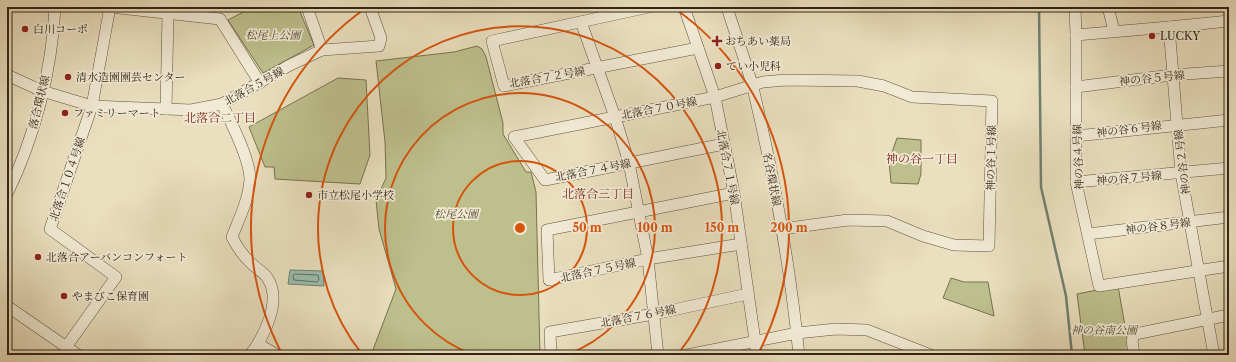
<svg xmlns="http://www.w3.org/2000/svg" width="1236" height="362" font-family="'Libre Caslon Text','Noto Serif JP',serif">
	<rect width="100%" height="100%" fill="#eadfbe"/>
	<filter id="stains"><feTurbulence type="fractalNoise" baseFrequency=".005" numOctaves="4"/><feColorMatrix values="0 0 0 0 .2 0 0 0 0 .09 0 0 0 0 .02 0 0 0 .5 -.17"/></filter>
	<radialGradient id="worn" r=".72"><stop offset=".6" stop-color="#630" stop-opacity="0"/><stop offset="1" stop-color="#630" stop-opacity=".3"/></radialGradient>
	<g fill="#bdc08d" stroke="#787250">
		<polygon points="253,7 298,7 314,45 263,73 228,20"/>
		<polygon points="477,46 482,49 486,57 503,123 503,134 526,172 531,172 536,192 540,355 371,355 396,289 379,229 376,200 386,178 385,142 376,61 454,52"/>
		<polygon points="338,78 366,80 370,155 360,184 275,179 274,167 265,167 249,127"/>
		<polygon points="897,138 921,140 921,174 918,184 891,183 889,161"/>
		<polygon points="951,278 964,282 988,282 994,316 943,298"/>
		<polygon points="1118,286 1130,355 1085,355 1077,294"/>
	</g>
	<polygon fill="#98bdad" stroke="#6f8070" points="290,270 323,271 324,286 288,284"/>
	<g fill="none" stroke-linecap="round" stroke-linejoin="round">
		<polygon stroke="#657060" stroke-width="1" points="295,274 318,275 319,280 317,282 294,280 293,276"/>
		<polyline stroke="#6f8070" stroke-width="2.5" points="1039,7 1041,187 1066,296 1072,355"/>
		<defs>
			<g id="minor">
				<polyline points="110,7 220,19 260,83"/>
				<polyline points="649,7 492,41 504,86 698,48"/>
				<polyline points="684,7 715,97 734,193 757,355"/>
				<path d="M727,7c8,27 19,54 26,81 21,88 37,177 46,267"/>
				<polyline points="1075,7 1076,35"/>
				<polyline points="1108,7 1114,31"/>
				<polyline points="581,22 615,117 514,137 545,180 724,144"/>
				<polyline points="1169,27 1076,35 1076,182 1099,286 1229,266"/>
				<polyline points="322,50 379,46 381,38 370,7"/>
				<polyline points="7,75 42,91 92,106 191,110 222,104 290,65 322,50 307,7"/>
				<polyline points="1076,87 1172,75 1229,71"/>
				<path d="M222,104c9,18 28,55 28,75 -1,20 -11,40 -18,58 5,10 12,20 20,27 5,5 13,9 16,15 14,22 -4,58 -18,76"/>
				<polyline points="166,109 168,14"/>
				<polyline points="1076,136 1229,120"/>
				<polyline points="1076,182 1229,168"/>
				<polyline points="734,193 547,230 549,280 648,259 741,244"/>
				<path d="M7,194c28,-57 45,-124 48,-187"/>
				<polyline points="1088,234 1229,217"/>
				<polyline points="7,306 78,355"/>
				<polyline points="258,344 277,355"/>
				<polyline points="66,347 116,277 50,229 92,106 110,7"/>
				<polyline points="7,354 9,355"/>
				<polyline points="551,355 550,332 654,314 748,294"/>
				<polyline points="658,355 648,259 629,163 615,117 715,97 763,82 786,80 858,81 884,86 912,97 992,101 989,246 954,245 923,236 887,221 848,220 782,229"/>
				<polyline points="687,355 797,333 836,329 867,330 931,355"/>
				<polyline points="1134,355 1132,340 1135,334 1229,315"/>
				<polyline points="1214,355 1181,173 1169,27 1229,21"/>
			</g>
		</defs>
		<use href="#minor" stroke="#60533e" stroke-width="12"/>
		<use href="#minor" stroke="#f1ead5" stroke-width="11"/>
	</g>
	<g fill="none" stroke="#d6540d" stroke-width="2">
		<circle cx="520" cy="228" r="67"/>
		<path d="M474 355A135 135 0 1 1 566 355"/>
		<path d="M362 354A202 202 0 1 1 678 354"/>
		<path d="M282 354A269 269 0 0 1 366 8M674 8A269 269 0 0 1 758 354"/>
	</g>
	<g fill="#8f2418" stroke="#f1ead5" stroke-width="1.5">
		<circle cx="25" cy="29" r="4"/>
		<circle cx="1152" cy="36" r="4"/>
		<path d="M715 35h4v4h4v4h-4v4h-4v-4h-4v-4h4z"/>
		<circle cx="718" cy="66" r="4"/>
		<circle cx="68" cy="77" r="4"/>
		<circle cx="65" cy="113" r="4"/>
		<circle cx="309" cy="195" r="4"/>
		<circle cx="38" cy="257" r="4"/>
		<circle cx="64" cy="296" r="4"/>
	</g>
	<g text-anchor="middle" stroke-width="3.5" stroke-linejoin="round" paint-order="stroke">
		<g font-size="11" fill="#322414" stroke="#f1ead5" text-anchor="start">
			<text x="33" y="33">白川コーポ</text>
			<text x="1160" y="40">LUCKY</text>
			<text x="725" y="45">おちあい薬局</text>
			<text x="726" y="70">てい小児科</text>
			<text x="76" y="81">清水造園園芸センター</text>
			<text x="73" y="117">ファミリーマート</text>
			<text x="317" y="199">市立松尾小学校</text>
			<text x="46" y="261">北落合アーバンコンフォート</text>
			<text x="72" y="300">やまびこ保育園</text>
		</g>
		<g font-size="11" font-style="italic" fill="#554b32" stroke="#f1ead5">
			<text x="273" y="39">松尾上公園</text>
			<text x="456" y="218">松尾公園</text>
			<text x="1104" y="334">神の谷南公園</text>
		</g>
		<g font-size="11" fill="#322414" stroke="#f1ead5">
			<text transform="translate(547 77) rotate(-10)" y="4">北落合７２号線</text>
			<text transform="translate(1152 78) rotate(-6)" y="4">神の谷５号線</text>
			<text transform="translate(254 86) rotate(-29)" y="4">北落合５号線</text>
			<text transform="translate(39 102) rotate(-76)" y="4">落合環状線</text>
			<text transform="translate(659 108) rotate(-11)" y="4">北落合７０号線</text>
			<text transform="translate(1129 129) rotate(-7)" y="4">神の谷６号線</text>
			<text transform="translate(1078 157) rotate(-92)" y="4">神の谷４号線</text>
			<text transform="translate(991 158) rotate(-89)" y="4">神の谷１号線</text>
			<text transform="translate(1182 162) rotate(-97)" y="4">神の谷２号線</text>
			<text transform="translate(728 167) rotate(79)" y="4">北落合７１号線</text>
			<text transform="translate(593 170) rotate(-11)" y="4">北落合７４号線</text>
			<text transform="translate(1129 178) rotate(-5)" y="4">神の谷７号線</text>
			<text transform="translate(67 179) rotate(-71)" y="4">北落合１０４号線</text>
			<text transform="translate(772 179) rotate(79)" y="4">名谷環状線</text>
			<text transform="translate(1158 226) rotate(-7)" y="4">神の谷８号線</text>
			<text transform="translate(598 270) rotate(-12)" y="4">北落合７５号線</text>
			<text transform="translate(638 316) rotate(-11)" y="4">北落合７６号線</text>
		</g>
		<g font-size="12" fill="#7a1f14" stroke="#f1ead5">
			<text x="220" y="122">北落合二丁目</text>
			<text x="922" y="163">神の谷一丁目</text>
			<text x="598" y="198">北落合三丁目</text>
		</g>
	</g>
	<circle cx="520" cy="228" r="6" fill="#d6540d" stroke="#f1ead5" stroke-width="2"/>
	<g font-size="12" text-anchor="middle" font-weight="bold" fill="#d6540d" stroke="#f1ead5" stroke-width="3.5" stroke-linejoin="round" paint-order="stroke">
		<text x="587" y="232">50 m</text>
		<text x="655" y="232">100 m</text>
		<text x="722" y="232">150 m</text>
		<text x="789" y="232">200 m</text>
	</g>
	<rect width="1236" height="362" fill="none" stroke="#eadfbe" stroke-width="24"/>
	<rect x="8" y="8" width="1220" height="346" fill="none" stroke="#322414" stroke-width="2"/>
	<rect x="12" y="12" width="1212" height="338" fill="none" stroke="#322414"/>
	<rect width="100%" height="100%" filter="url(#stains)"/>
	<rect width="100%" height="100%" fill="url(#worn)"/>
</svg>
